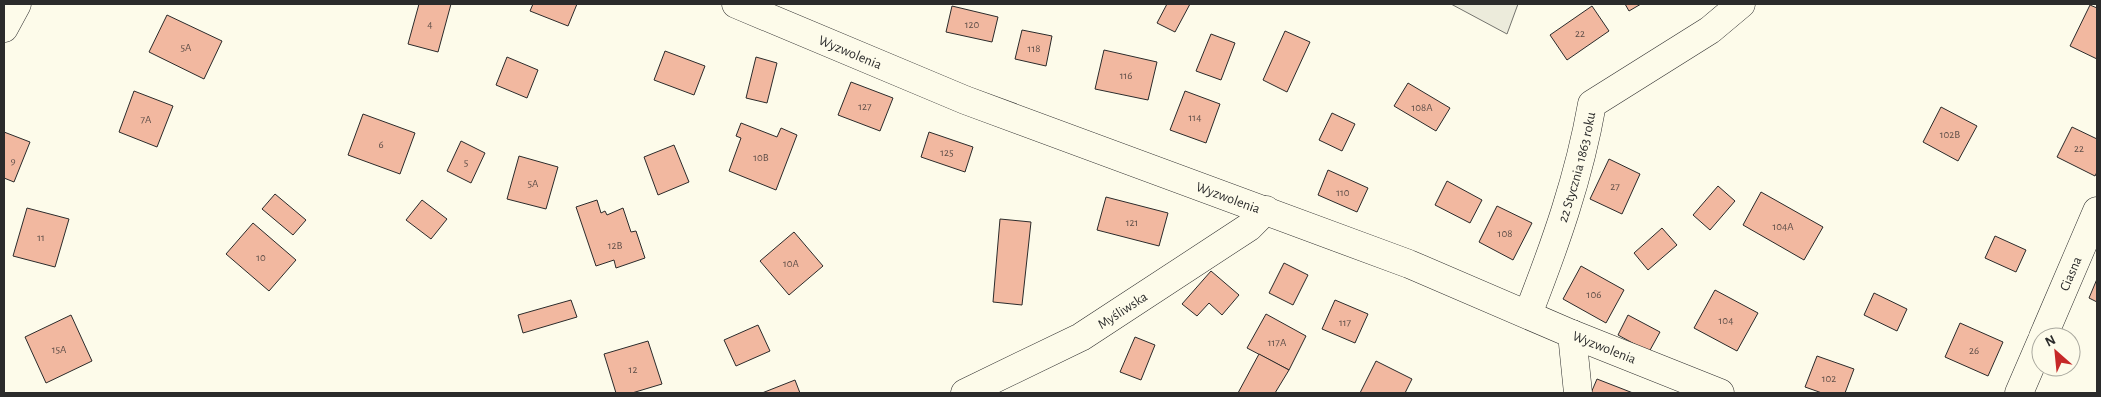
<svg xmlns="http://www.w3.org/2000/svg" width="2101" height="397" font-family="'Alegreya Sans',sans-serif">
	<rect width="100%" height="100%" fill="#fdfbea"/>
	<polygon fill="#ecebdb" stroke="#74746e" points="1451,4 1518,4 1507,34"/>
	<g fill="#f2b8a0" stroke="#2b2b2b">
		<polygon points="419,4 451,4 438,52 408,44"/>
		<polygon points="533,4 577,4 568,26 530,11"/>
		<polygon points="1167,4 1190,4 1175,32 1157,23"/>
		<polygon points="1625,4 1641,4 1629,11"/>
		<polygon points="2090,5 2097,8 2097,59 2070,46"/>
		<polygon points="952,6 998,17 992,42 946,32"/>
		<polygon points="1592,6 1609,31 1567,60 1550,35"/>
		<polygon points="167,15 222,41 204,79 149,52"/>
		<polygon points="1022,30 1052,36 1046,66 1015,59"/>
		<polygon points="1285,31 1310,42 1287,92 1263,80"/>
		<polygon points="1211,34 1235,43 1221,80 1196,71"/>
		<polygon points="1104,50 1157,62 1148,100 1095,89"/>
		<polygon points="665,51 705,66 694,95 654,80"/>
		<polygon points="507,57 538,70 527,98 496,85"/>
		<polygon points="756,57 777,63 767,103 746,98"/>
		<polygon points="851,82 893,98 880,131 838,115"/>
		<polygon points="1408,83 1450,108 1436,131 1394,106"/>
		<polygon points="134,91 173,106 157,147 119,132"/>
		<polygon points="1185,91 1220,104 1206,143 1170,130"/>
		<polygon points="1941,107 1977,126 1958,161 1923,142"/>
		<polygon points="1332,113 1355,124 1342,151 1319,140"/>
		<polygon points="363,114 415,133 400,174 348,155"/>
		<polygon points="741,123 777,137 781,128 797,135 776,190 729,171 741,138 736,136"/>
		<polygon points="2072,127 2097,139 2097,172 2095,176 2057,157"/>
		<polygon points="4,132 30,142 14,182 4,178"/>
		<polygon points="929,132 973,147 965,172 921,157"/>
		<polygon points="461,141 485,153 471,183 447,171"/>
		<polygon points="674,145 689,182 658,195 644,157"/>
		<polygon points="519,156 558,167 546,209 507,199"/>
		<polygon points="1609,159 1640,174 1622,214 1590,199"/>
		<polygon points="1328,170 1368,188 1357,212 1318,195"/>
		<polygon points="1447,181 1482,200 1470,223 1435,205"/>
		<polygon points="1718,186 1735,201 1710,230 1693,215"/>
		<polygon points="1761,192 1823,227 1804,260 1743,225"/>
		<polygon points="275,194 306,220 293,235 262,209"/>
		<polygon points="1106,197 1168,213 1159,246 1097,230"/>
		<polygon points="422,200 447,219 431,239 406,220"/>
		<polygon points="597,200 601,213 605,211 607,215 623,208 631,232 636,231 645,258 616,268 614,260 596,266 576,207"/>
		<polygon points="1497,206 1532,223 1513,260 1479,242"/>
		<polygon points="27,208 69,219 55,267 13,256"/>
		<polygon points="1000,219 1031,222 1022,305 993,302"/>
		<polygon points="253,223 296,260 269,291 226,254"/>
		<polygon points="1662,228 1677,245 1648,270 1634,253"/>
		<polygon points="794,232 823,266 789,295 760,261"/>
		<polygon points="1995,236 2026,250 2016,272 1985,258"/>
		<polygon points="1284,263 1308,275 1293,305 1269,293"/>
		<polygon points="1581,266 1624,290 1606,323 1563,299"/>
		<polygon points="1211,271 1239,295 1222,315 1209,303 1197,316 1182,304"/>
		<polygon points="2097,279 2097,302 2089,298"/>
		<polygon points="1715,290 1758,313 1737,351 1694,328"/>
		<polygon points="1874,293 1907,309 1897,331 1864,315"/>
		<polygon points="571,300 577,317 523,333 518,315"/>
		<polygon points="1335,300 1368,314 1355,343 1322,329"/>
		<polygon points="1266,314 1306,336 1289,370 1247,348"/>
		<polygon points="71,315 92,361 46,383 25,337"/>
		<polygon points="1628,315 1660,332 1649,352 1618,335"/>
		<polygon points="1960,323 2003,342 1988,376 1945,357"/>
		<polygon points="758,325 770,351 736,366 724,340"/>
		<polygon points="1135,337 1155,345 1141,380 1120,372"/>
		<polygon points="648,341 662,384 632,393 616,393 604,354"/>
		<polygon points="1259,354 1289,370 1275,393 1238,393"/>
		<polygon points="1817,356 1854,369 1845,393 1822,393 1805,387"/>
		<polygon points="1376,361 1412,379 1405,393 1360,393"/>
		<polygon points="1597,379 1633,393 1591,393"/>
		<polygon points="795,380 800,393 762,393"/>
	</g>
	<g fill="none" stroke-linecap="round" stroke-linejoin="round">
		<defs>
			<g id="minor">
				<path id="s1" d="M736,4l229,96 444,164 163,70 148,59"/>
				<polyline points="4,28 17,4"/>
				<path id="s2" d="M1528,314c27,-69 51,-136 64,-210l118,-74 31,-26"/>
				<polyline points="1572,334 1578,393"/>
				<path id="s3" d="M2043,337l54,-126"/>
				<path id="s4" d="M965,393l116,-56 168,-110 17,-17"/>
				<polyline points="2019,393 2041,342"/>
			</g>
		</defs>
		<use href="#minor" stroke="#2b2b2b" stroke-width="29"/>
		<use href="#minor" stroke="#fdfbea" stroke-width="28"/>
	</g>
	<g text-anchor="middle" stroke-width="4" stroke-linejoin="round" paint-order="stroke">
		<g font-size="11" fill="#5d4e48">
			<text x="430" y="28">4</text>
			<text x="972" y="28">120</text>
			<text x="1580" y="37">22</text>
			<text x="186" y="51">5A</text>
			<text x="1034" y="52">118</text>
			<text x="1126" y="79">116</text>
			<text x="865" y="110">127</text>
			<text x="1422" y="111">108A</text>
			<text x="1195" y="121">114</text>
			<text x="146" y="123">7A</text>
			<text x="1950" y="138">102B</text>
			<text x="381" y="148">6</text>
			<text x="2079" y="152">22</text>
			<text x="947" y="156">125</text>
			<text x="761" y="161">10B</text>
			<text x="13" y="164">9</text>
			<text x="466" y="166">5</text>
			<text x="533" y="187">5A</text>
			<text x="1615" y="190">27</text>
			<text x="1343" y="196">110</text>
			<text x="1132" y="226">121</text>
			<text x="1783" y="230">104A</text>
			<text x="1505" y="237">108</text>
			<text x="41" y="241">11</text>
			<text x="615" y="249">12B</text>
			<text x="261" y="261">10</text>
			<text x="791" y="267">10A</text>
			<text x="1594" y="298">106</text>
			<text x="1726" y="324">104</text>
			<text x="1345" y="326">117</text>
			<text x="1277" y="346">117A</text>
			<text x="59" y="353">15A</text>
			<text x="1974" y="354">26</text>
			<text x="633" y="373">12</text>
			<text x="1829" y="382">102</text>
		</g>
		<g font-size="14" fill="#2b2b2b" stroke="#fdfbea">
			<text dy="5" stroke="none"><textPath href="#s1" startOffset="124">Wyzwolenia</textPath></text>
			<text dy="5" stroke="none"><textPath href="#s2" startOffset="155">22 Stycznia 1863 roku</textPath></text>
			<text dy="5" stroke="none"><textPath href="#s1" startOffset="529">Wyzwolenia</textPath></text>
			<text dy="5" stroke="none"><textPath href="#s3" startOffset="69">Ciasna</textPath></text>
			<text dy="5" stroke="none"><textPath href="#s4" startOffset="178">Myśliwska</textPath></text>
			<text dy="5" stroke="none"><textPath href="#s1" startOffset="934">Wyzwolenia</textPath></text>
		</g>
	</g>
	<rect width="2101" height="397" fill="none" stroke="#2b2b2b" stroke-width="10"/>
	<g transform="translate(2056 352) rotate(333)"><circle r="24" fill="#fdfbea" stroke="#a9a89e"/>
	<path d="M0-4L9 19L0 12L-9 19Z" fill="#c62828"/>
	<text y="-8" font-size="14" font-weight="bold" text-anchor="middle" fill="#2b2b2b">N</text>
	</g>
</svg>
